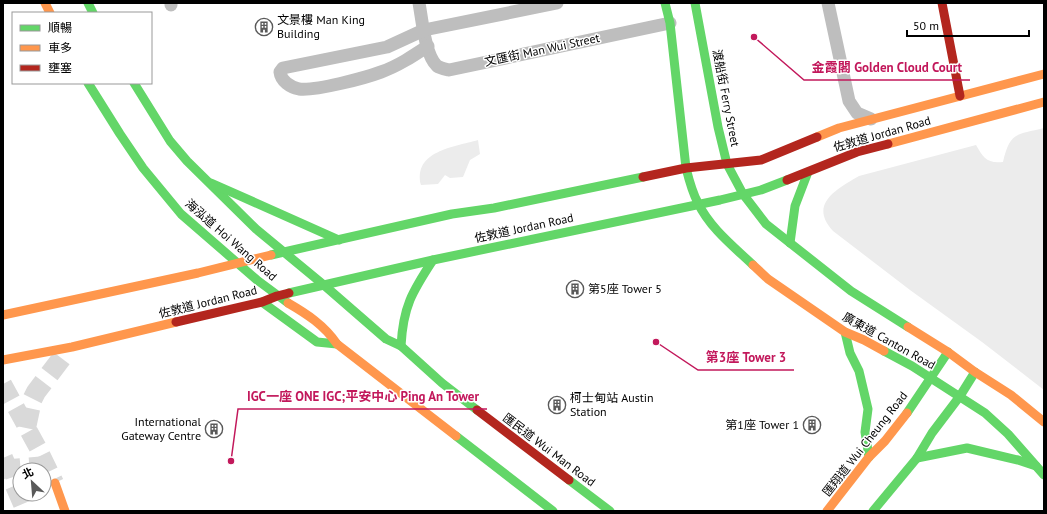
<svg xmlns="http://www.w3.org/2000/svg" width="1047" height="514" font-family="'PT Sans','Noto Sans TC',sans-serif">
	<rect width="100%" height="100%" fill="#fff"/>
	<g fill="#ececec">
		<path d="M1044,128v262l-62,-48 -72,-52 -77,-59c-25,-27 4,-42 26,-55l117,-31c7,12 11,19 27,17 7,-30 13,-27 41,-34z"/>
		<path d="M478,140l2,14 -10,6 -7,17 -13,1 -5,-3 -7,9 -17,1c-8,-34 33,-38 57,-45z"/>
	</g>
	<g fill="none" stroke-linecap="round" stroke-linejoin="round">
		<g stroke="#d9d9d9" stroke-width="18" stroke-dasharray="18 9" stroke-linecap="butt">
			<polyline points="3,384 38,448 55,483"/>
			<polyline points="3,471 12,468 46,465"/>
		</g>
		<g stroke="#d9d9d9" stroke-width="20" stroke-dasharray="20 10" stroke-linecap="butt">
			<polyline points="26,428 32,400 36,392 64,355"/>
			<polyline points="3,458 26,511"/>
		</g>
		<g stroke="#bebebe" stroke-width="13">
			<polyline points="171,3 171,5"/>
			<path d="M419,3c3,16 6,52 18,63 3,2 8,3 12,4l221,-47"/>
			<polyline points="828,3 849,101 857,113 871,119"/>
			<path d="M428,46c-15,10 -30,20 -47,26 -16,6 -65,19 -82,17 -9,-2 -18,-8 -19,-17l3,-4 104,-21 37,-17 133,-27"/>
		</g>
		<g stroke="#63d668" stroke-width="9">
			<polyline points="88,3 93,13"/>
			<path d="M665,3l5,20 16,145c3,12 6,24 12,35 12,25 35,43 55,62"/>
			<polyline points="695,3 718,127 727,164 743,194 766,224 851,291 908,327"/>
			<polyline points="88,83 120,134 143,168 181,214 257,280 288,303"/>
			<polyline points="134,83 170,141 187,161 256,229 325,286 386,339 401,346 442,383 477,410"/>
			<polyline points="211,183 339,240"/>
			<polyline points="790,243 795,206 808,172"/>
			<polyline points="271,255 452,214 494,208 643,177"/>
			<polyline points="289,293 433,260 720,200 761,190 787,180"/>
			<polyline points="262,302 317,342 337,344"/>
			<polyline points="845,332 850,353 859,371 868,409 865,432 869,457"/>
			<path d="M401,346c2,-39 11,-54 32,-86"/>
			<polyline points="884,351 912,366 985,413 1008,434 1044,475"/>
			<polyline points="907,413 948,352"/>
			<polyline points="456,436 553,511"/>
			<polyline points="917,458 967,448 1018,460 1036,466"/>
			<polyline points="569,480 610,511"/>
			<polyline points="873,511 917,458 932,433 960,396 975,372"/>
		</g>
		<g stroke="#ff974d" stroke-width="9">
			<polyline points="45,3 50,13"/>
			<polyline points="817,137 839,128 1044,74"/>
			<polyline points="888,144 1044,102"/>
			<polyline points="753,265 768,279 845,332 864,340 884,351"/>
			<path d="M288,303c19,11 36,22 49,41l119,92"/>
			<polyline points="3,315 198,273 271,255"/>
			<polyline points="908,327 948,352 975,372 1011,395 1044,422"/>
			<polyline points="3,360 72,347 176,322"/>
			<polyline points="55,483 65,511"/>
			<polyline points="827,511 869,457 885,441 907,413"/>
		</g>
		<g stroke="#b3261e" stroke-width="9">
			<polyline points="942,3 960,96"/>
			<polyline points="643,177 686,168 761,160 817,137"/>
			<polyline points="787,180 857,152 888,144"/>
			<polyline points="176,322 262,302 277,296 289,293"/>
			<polyline points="477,410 569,480"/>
		</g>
	</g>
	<defs>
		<symbol id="building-ring" viewBox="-11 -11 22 22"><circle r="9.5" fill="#fff" stroke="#595959" stroke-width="1.5"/><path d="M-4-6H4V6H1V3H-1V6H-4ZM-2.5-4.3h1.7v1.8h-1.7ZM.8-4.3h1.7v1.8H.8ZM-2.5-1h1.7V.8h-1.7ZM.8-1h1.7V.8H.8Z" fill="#595959"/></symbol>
	</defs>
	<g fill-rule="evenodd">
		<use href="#building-ring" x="254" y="17" width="20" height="20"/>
		<use href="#building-ring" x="565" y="279" width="20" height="20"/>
		<use href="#building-ring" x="547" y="395" width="20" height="20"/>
		<use href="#building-ring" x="802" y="415" width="20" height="20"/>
		<use href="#building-ring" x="204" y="419" width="20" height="20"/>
	</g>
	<g text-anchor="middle" stroke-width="3" stroke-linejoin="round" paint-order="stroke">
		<g font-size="12" fill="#000" stroke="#fff" text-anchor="start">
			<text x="277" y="24">文景樓 Man King<tspan x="277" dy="14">Building</tspan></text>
			<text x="588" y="293">第5座 Tower 5</text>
			<text x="570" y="402">柯士甸站 Austin<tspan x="570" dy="14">Station</tspan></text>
			<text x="201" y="426" text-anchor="end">International<tspan x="201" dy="14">Gateway Centre</tspan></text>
			<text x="799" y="429" text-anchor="end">第1座 Tower 1</text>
		</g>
		<g font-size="12" fill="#000" stroke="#fff">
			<text transform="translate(542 50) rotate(-12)" y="4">文匯街 Man Wui Street</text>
			<text transform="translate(726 98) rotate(79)" y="4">渡船街 Ferry Street</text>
			<text transform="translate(882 134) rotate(-16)" y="4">佐敦道 Jordan Road</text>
			<text transform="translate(524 228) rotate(-12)" y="4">佐敦道 Jordan Road</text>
			<text transform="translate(231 240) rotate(41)" y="4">海泓道 Hoi Wang Road</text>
			<text transform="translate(208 302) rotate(-14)" y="4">佐敦道 Jordan Road</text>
			<text transform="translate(889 341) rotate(29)" y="4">廣東道 Canton Road</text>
			<text transform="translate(865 444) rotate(-52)" y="4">匯翔道 Wui Cheung Road</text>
			<text transform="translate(549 450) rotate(37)" y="4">匯民道 Wui Man Road</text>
		</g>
	</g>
	<path fill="none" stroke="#c2185b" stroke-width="1.5" d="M754 37L804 80H970M656 342L698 370H794M231 461L238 409H487"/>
	<g fill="#c2185b" stroke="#fff" stroke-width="1.5">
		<circle cx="754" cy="37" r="4"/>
		<circle cx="656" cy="342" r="4"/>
		<circle cx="231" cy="461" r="4"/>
	</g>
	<g font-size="13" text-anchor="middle" font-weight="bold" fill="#c2185b" stroke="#fff" stroke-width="3" stroke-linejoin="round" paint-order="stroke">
		<text x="887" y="72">金霞閣 Golden Cloud Court</text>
		<text x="746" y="362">第3座 Tower 3</text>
		<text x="363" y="401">IGC一座 ONE IGC;平安中心 Ping An Tower</text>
	</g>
	<rect width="1047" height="514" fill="none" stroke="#000000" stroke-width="8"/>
	<rect x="12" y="12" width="140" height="72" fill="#ffffff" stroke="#999999"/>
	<rect x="20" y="25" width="20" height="6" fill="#63d668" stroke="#999999"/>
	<text x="48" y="32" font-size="12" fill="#000000">順暢</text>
	<rect x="20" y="45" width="20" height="6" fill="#ff974d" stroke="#999999"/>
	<text x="48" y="52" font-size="12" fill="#000000">車多</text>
	<rect x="20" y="65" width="20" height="6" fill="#b3261e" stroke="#999999"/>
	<text x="48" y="72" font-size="12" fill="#000000">壅塞</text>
	<g transform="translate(32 482) rotate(334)"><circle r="19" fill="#ffffff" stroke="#999999"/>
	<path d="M0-3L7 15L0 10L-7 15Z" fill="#595959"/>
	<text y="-6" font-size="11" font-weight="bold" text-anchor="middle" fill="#000000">北</text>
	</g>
	<path d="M907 30v6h122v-6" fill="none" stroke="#000000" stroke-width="2"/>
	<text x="913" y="30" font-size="12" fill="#000000" stroke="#ffffff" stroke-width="3" paint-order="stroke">50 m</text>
</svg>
